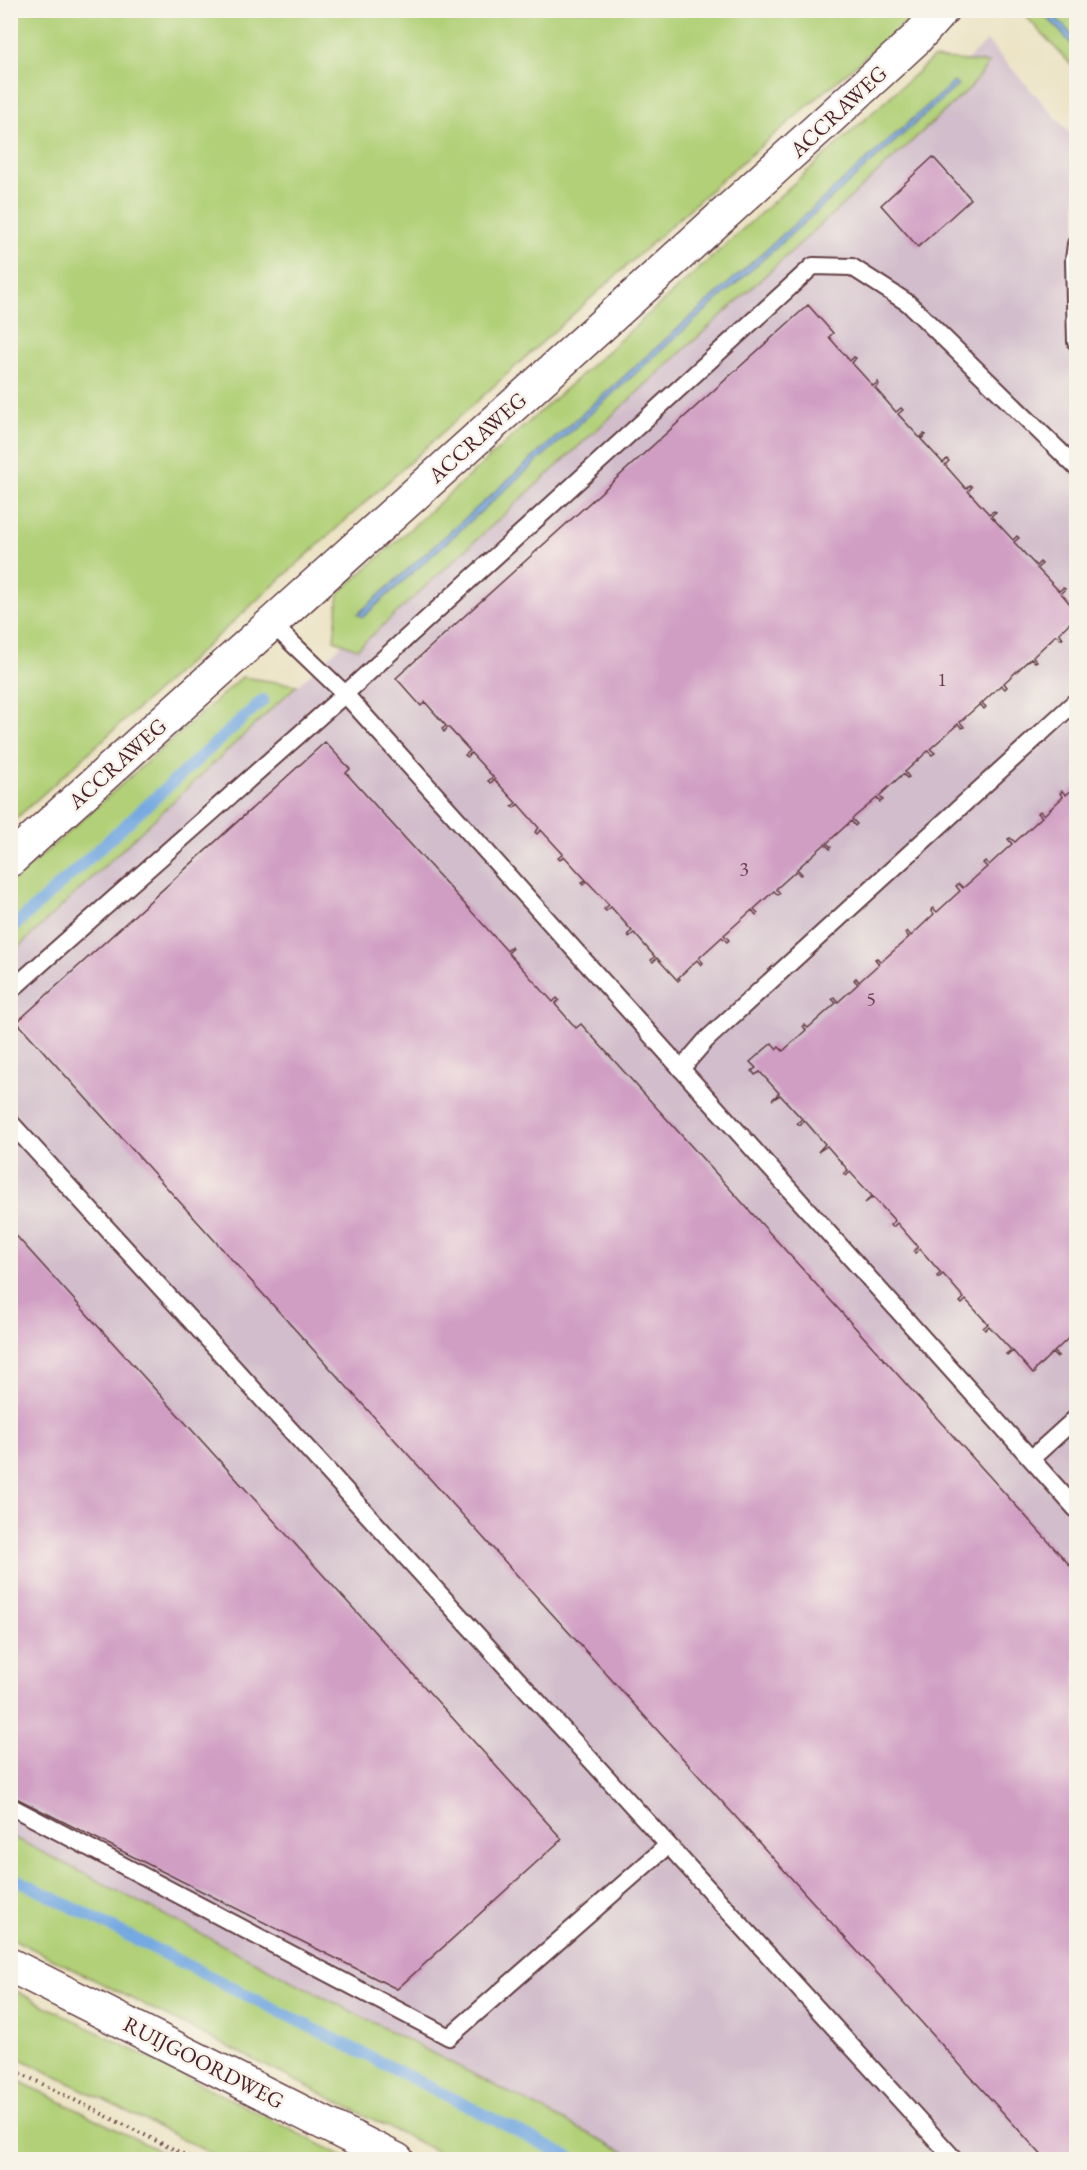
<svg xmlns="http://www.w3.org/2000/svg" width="1087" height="2170" font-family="'EB Garamond',serif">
	<rect width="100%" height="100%" fill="#f7f3e8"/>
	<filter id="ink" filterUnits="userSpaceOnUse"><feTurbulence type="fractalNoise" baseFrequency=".0167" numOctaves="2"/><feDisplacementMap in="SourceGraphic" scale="12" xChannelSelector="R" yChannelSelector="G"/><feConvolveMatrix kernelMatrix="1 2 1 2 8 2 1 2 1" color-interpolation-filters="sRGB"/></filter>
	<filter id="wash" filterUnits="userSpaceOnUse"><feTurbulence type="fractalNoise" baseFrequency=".008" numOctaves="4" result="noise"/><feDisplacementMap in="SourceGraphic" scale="24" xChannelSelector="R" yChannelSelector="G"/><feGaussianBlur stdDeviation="1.35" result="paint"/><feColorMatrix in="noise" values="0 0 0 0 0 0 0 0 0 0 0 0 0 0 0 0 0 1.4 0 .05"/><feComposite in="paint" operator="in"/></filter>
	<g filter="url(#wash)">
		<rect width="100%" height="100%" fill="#ece3c4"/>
		<polygon fill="#d1bdcb" points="987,41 1076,140 1076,2159 509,2159 11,1903 11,954"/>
		<g fill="#b1d077" stroke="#7e7851" stroke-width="1.5">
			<polygon points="11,10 919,10 919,11 728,174 11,823"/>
			<polygon points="1021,11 1042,11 1076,49 1076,70"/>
			<polygon points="1050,11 1076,11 1076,40"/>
			<polygon points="933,58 989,63 971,87 357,649 334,640 339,593"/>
			<polygon points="242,677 297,685 11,954 11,883"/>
			<polygon points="10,1836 11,1836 638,2159 452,2159 11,1938"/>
			<polygon points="10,1988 349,2159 222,2159 11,2054"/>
			<polygon points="11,2077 176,2159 11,2159"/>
		</g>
		<g fill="#74a9e1" stroke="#5f6486" stroke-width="1.5">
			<polygon points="1042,11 1050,11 1076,40 1076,49"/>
			<polygon points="954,82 958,85 363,617 358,614"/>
		</g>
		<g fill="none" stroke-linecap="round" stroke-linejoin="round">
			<g stroke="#74a9e1" stroke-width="12">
				<polyline points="10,930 263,700"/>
				<polyline points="10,1876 575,2160"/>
			</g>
		</g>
		<g id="blocks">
			<g fill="#d09dc3">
				<polygon points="933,157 971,199 918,247 881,205"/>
				<polygon points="808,305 833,333 829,337 850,361 854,357 856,358 852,363 873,386 878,382 879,384 875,388 896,412 901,408 903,410 898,414 920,438 924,434 926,435 921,439 943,463 947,459 949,461 945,465 966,489 970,485 972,487 968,491 989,514 994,511 996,512 991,516 1013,540 1017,536 1019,538 1014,542 1036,566 1040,562 1042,564 1037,568 1059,591 1063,588 1065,589 1061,593 1076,611 1076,617 1059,633 1063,638 1061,639 1056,635 1033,657 1037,661 1035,662 1031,658 1004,683 1007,687 1005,689 1001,685 982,703 986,707 984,709 980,704 960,722 964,727 962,728 958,724 930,749 935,753 932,755 928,751 905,772 909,777 907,778 903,774 879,796 883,800 880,802 877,798 852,819 857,824 855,826 851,821 827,843 831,847 830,849 825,844 797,869 802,874 800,875 796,871 776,889 780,893 778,895 774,891 754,909 758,913 756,915 752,910 724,935 729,940 727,942 722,937 699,958 703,963 701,965 697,960 678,978 680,979 678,981 657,958 653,962 651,960 655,957 634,933 629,937 628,934 632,931 611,907 606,911 604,909 609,905 587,881 583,885 581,883 586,880 564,856 560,860 558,858 563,854 541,830 537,834 535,832 539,828 518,804 514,808 512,806 516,803 494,779 491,783 488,781 493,777 471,753 467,757 465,755 470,751 448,727 444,732 442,729 446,726 425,702 421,706 396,678"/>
				<polygon points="325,742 350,769 346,773 462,901 507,951 511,947 512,949 508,953 553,1002 557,998 559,1000 555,1004 576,1028 581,1024 1076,1572 1076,2160 1046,2160 17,1022"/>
				<polygon points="1076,786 1076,1331 1054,1352 1058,1356 1056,1357 1052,1353 1034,1371 1035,1373 1033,1374 1013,1351 1008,1355 1006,1354 1011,1350 989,1326 985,1330 983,1328 988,1324 966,1300 962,1304 960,1302 964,1298 943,1274 938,1278 937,1276 941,1273 920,1249 915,1253 914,1251 918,1247 897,1223 893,1227 890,1225 895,1221 873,1197 865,1203 872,1196 850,1172 846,1176 844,1174 848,1170 827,1146 818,1152 825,1144 804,1120 800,1125 797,1123 802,1119 780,1095 772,1100 779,1093 760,1072 755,1075 752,1071 756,1068 750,1062 772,1043 777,1049 779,1047 783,1051 806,1030 803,1026 804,1024 808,1028 836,1003 832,999 834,997 838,1002 858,984 854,980 856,978 859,982 879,964 875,959 877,958 881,962 909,937 905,933 907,931 911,936 934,914 931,910 933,908 937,912 960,891 956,886 959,884 963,888 987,867 983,863 985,861 989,865 1012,844 1008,839 1010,838 1015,842 1042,817 1038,813 1040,811 1044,815 1063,797 1060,793 1062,791 1066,795"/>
				<polygon points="10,1229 562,1839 397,1989 10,1795"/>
			</g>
		</g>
	</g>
	<g filter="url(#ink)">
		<use href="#blocks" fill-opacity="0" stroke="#623c42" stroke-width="1.5"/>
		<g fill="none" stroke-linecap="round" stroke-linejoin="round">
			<defs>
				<g id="lane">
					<polyline points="1076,244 1074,260 1076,342"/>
					<polyline points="271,623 345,694 1076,1509"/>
					<polyline points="10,991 345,694 813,266 852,267 908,303 1076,467"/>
					<polyline points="681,1069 706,1040 1076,701"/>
					<polyline points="10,1122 955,2160"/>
					<polyline points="1032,1458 1076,1418"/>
					<polyline points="10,1806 449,2037 668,1845"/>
				</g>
				<g id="street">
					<path d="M10,860c302,-274 606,-545 906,-821l26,-29"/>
					<polyline points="10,1965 397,2160"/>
				</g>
			</defs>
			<use href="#lane" stroke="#623c42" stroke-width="20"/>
			<use href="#street" stroke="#623c42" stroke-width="36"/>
			<polyline stroke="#623c42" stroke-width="4" stroke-dasharray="1.5 4.5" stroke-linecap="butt" points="10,2068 195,2160"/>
			<use href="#lane" stroke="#fff" stroke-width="16"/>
			<use href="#street" stroke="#fff" stroke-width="33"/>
		</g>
	</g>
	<g text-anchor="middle" stroke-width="5" stroke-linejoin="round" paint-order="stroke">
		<g font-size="20" fill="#6c3e51">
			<text x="942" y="686">1</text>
			<text x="744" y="876">3</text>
			<text x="871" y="1006">5</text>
		</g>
		<g font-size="22" fill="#4a1f2b" stroke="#f7f3e8">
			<text transform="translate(838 111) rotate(-43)" y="8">ACCRAWEG</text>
			<text transform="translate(477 437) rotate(-42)" y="8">ACCRAWEG</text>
			<text transform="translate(117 763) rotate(-42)" y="8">ACCRAWEG</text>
			<text transform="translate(204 2062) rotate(27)" y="8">RUIJGOORDWEG</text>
		</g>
	</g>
	<rect width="1087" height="2170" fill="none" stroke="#f7f3e8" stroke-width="36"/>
</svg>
